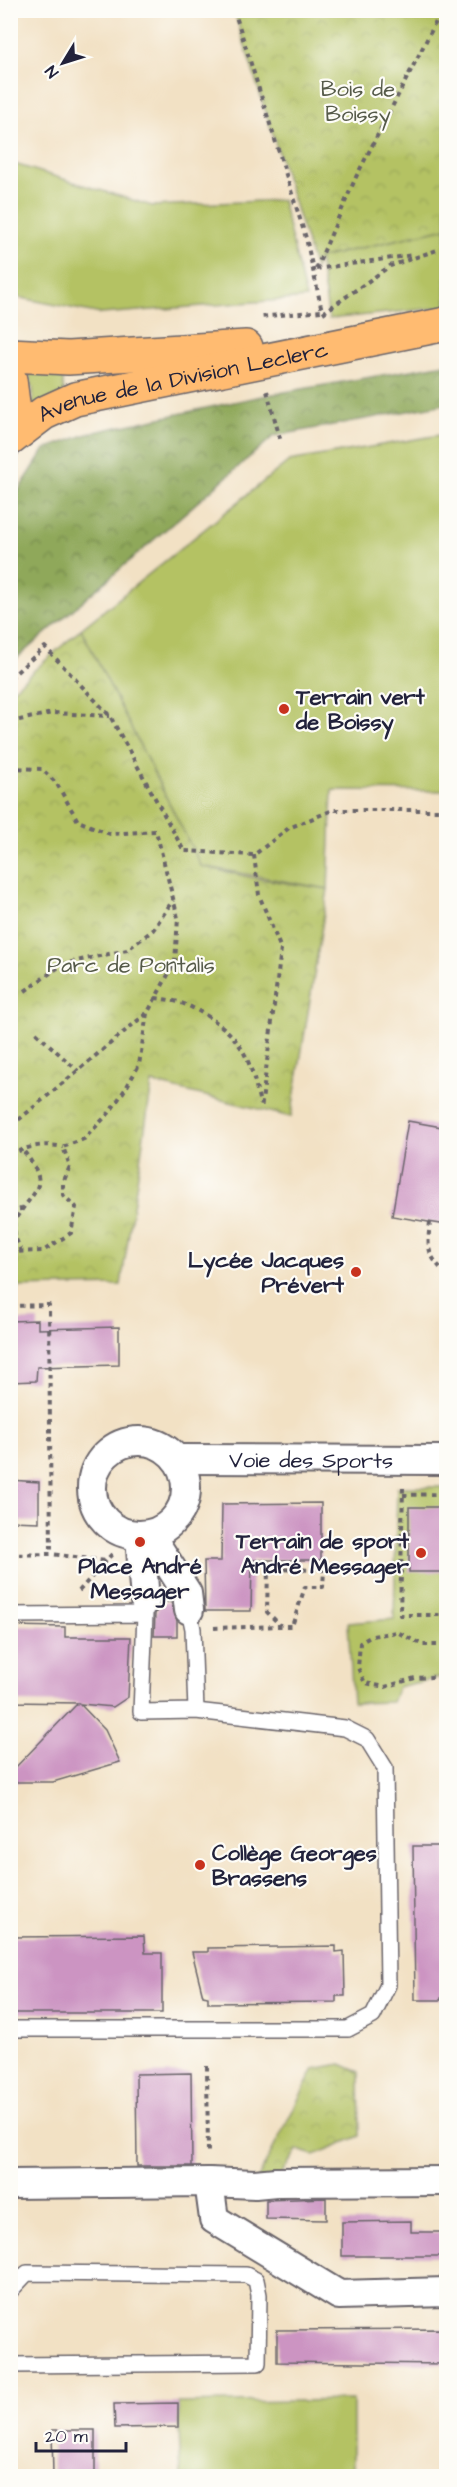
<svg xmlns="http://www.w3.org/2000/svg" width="457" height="2487" viewBox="0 0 457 2487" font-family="'Architects Daughter',sans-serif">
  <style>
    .grass { fill: #b4c264; stroke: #6b7250; stroke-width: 1.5 }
    .forest { fill: url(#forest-crowns); stroke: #58654a; stroke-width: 1.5 }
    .park { fill: url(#park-crowns); stroke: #6b7250; stroke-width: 1.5 }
    .building { fill: #cc94c2 }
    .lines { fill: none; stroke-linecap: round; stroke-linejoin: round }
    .service-casing { stroke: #6b656b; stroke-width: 18 }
    .minor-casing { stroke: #6b656b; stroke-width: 32 }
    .primary-casing { stroke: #6b656b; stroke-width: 36 }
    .path { stroke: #6b656b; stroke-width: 4; stroke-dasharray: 4.5 4.5; stroke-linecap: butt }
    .service { stroke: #fff; stroke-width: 15 }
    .minor { stroke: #fff; stroke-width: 28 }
    .primary { stroke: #ffbb71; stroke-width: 33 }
    .poi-dot { fill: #c8321e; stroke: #fdfcf7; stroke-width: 2 }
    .labels { text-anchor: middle; stroke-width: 4.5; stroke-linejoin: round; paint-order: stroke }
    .park-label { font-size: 22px; fill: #555a49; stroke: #fdfcf7 }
    .street-label { font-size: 22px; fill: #22223b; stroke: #fdfcf7 }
    .poi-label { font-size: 22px; font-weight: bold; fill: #22223b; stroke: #fdfcf7; text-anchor: start }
  </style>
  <defs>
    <pattern id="forest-crowns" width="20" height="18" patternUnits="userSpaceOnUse" patternTransform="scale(1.5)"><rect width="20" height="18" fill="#8fa85a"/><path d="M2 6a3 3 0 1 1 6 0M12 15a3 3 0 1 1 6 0" fill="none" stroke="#74884c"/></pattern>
    <pattern id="park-crowns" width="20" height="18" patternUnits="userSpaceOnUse" patternTransform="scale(1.5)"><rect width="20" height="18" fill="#b4c264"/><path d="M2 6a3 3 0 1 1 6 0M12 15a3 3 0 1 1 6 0" fill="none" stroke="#9aa658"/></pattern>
  </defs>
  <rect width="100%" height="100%" fill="#fdfcf7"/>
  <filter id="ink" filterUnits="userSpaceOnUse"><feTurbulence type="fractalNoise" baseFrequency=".0167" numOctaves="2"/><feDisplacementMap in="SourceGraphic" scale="12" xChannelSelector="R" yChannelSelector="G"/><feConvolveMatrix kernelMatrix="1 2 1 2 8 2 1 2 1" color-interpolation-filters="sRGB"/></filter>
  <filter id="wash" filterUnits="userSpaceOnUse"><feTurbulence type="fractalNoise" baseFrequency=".008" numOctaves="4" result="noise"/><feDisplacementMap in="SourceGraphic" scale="24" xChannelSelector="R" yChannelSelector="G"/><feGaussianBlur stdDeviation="1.35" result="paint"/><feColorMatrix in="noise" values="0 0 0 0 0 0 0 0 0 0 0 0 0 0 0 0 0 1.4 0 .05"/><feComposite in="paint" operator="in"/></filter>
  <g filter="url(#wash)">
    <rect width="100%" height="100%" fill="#f2e1c4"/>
    <path class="grass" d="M11,163L152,206L282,200L306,298L101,314L17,297L11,293Z
      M446,228V307L329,319L319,258Z
      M28,371L62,373L64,393L33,408V389Z
      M446,434V791L332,790L328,889L201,866L81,629L289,461Z
      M397,1487H446V1676L398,1687L392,1702L353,1703L348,1623L394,1619Z
      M353,2400V2476H181L178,2403Z"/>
    <path class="forest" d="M446,364V404L274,436L11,663V498L17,493L45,449L90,433L262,396Z"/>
    <path class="park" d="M234,11H446V228L319,258L315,269Z
      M81,629L201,866L254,878L328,889L291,1117L152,1083L121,1285L11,1287V691Z
      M341,2064L359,2072L360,2136L314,2155L297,2150L276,2182L255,2184L314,2069Z"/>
    <g id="blocks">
      <path class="building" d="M408,1121L447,1128V1225L392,1216Z
        M38,1320V1329L119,1327V1365L37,1367L36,1381L10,1382V1321Z
        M10,1480L39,1482V1522L10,1521Z
        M321,1503V1560H252L251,1611H205L204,1561H221L222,1504Z
        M409,1507H447V1572H409Z
        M161,1602H171L177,1621V1636H154L155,1614Z
        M10,1626L65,1627V1637H131L128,1697L113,1707L80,1704L105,1730L120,1762L53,1782H10V1773L78,1703L10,1702Z
        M413,1846H447V1998H441V2000H415Z
        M144,1936L145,1953H162V2013H10V1937Z
        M336,1946V1952L344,1951L345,1996H336V2002L208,2003V1997L203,1996L192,1952H208V1948Z
        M191,2073L192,2166H137L136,2074Z
        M326,2198V2220L266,2219V2200Z
        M411,2221V2232H447V2256H342V2222Z
        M447,2329V2364L277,2362V2330Z
        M178,2403V2427L115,2428L114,2404Z
        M52,2430H95V2476H53Z"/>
    </g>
  </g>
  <g filter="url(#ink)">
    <use href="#blocks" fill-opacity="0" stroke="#6b656b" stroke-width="1.5"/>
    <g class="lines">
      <defs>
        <path id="service" d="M189,1610L193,1629L196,1711
          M10,1615L145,1614L141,1712L196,1711L345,1728L367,1739L385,1768L388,1985L373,2016L348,2029H10
          M10,2291L27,2273L246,2275L256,2280L259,2295L258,2363L10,2365"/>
        <g id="minor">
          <circle cx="139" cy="1488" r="47"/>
          <path id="s1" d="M176,1459L446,1460"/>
          <path d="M150,1535L187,1593L189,1610"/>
          <path d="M140,1536L145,1601"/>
          <path d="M209,2182L214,2219L339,2295L446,2292"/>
          <path d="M10,2184L209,2182L255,2184L276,2182L446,2181"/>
        </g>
        <g id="primary">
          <path d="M10,355L68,358L246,347"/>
          <path d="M10,380L14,411L10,432"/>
          <path id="s2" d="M10,439L44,413L75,399L446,324"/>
        </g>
      </defs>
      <use href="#service" class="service-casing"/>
      <use href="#minor" class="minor-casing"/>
      <use href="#primary" class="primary-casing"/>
      <path class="path" d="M234,10L306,238L322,311L259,317
        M316,269L356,177L442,10
        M316,269L413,255
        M323,313L390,266L446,247
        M267,391L281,442
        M10,678L45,647L110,716L184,851L254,855L289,828L333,810H446
        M10,722L52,713L110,716
        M10,768L42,769L57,784L78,821L110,834L156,831L178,918L175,962L148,1012L10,1127
        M254,855L259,895L281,949L261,1110
        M25,991L63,964L127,950L153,930L173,900
        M155,998C180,1001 185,1003 207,1016C244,1039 251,1062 260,1104
        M36,1033L78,1071
        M10,1155C28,1146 44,1143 63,1147
        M10,1211L21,1209
        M430,1222C427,1249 427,1254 446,1274
        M10,1252L43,1251L71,1233L76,1207L63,1195V1183L70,1166L63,1147L84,1139L109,1113L126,1088L139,1065L147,1013
        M21,1252L15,1236L14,1221C36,1187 52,1187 22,1149
        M10,1306L49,1305L51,1554
        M403,1488L400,1615H446
        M403,1495L446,1494
        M10,1555L51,1554L106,1561
        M79,1591L112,1554
        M214,1628L281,1626H292L305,1587H323L324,1570L268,1569L267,1612L281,1626
        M446,1645H423L397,1632L372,1636L360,1643L358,1668L365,1683L385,1687L415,1678L446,1676
        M207,2066L208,2154"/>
      <use href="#service" class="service"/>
      <use href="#minor" class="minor"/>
      <use href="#primary" class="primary"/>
    </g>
  </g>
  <g class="poi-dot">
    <circle cx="284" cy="709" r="6"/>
    <circle cx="356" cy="1272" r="6"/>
    <circle cx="140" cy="1542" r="6"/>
    <circle cx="421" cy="1553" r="6"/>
    <circle cx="200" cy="1865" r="6"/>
  </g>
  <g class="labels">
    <g class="park-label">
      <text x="358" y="96">Bois de<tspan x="358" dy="25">Boissy</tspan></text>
      <text x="131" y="972">Parc de Pontalis</text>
    </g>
    <g class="street-label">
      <text dy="8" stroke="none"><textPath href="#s2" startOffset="186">Avenue de la Division Leclerc</textPath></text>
      <text dy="8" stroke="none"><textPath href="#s1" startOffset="135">Voie des Sports</textPath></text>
    </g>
    <g class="poi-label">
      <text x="296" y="704">Terrain vert<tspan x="296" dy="25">de Boissy</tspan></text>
      <text x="344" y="1267" text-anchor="end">Lycée Jacques<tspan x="344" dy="25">Prévert</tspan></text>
      <text x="409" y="1548" text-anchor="end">Terrain de sport<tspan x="409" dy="25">André Messager</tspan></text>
      <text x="140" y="1573" text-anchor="middle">Place André<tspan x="140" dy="25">Messager</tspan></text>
      <text x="212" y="1860">Collège Georges<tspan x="212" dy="25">Brassens</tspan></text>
    </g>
  </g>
  <rect width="457" height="2487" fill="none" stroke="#fdfcf7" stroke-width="36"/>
  <g transform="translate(63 63) rotate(232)" stroke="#fdfcf7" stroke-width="4.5" paint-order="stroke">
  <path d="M0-4.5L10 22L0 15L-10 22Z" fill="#22223b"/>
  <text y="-9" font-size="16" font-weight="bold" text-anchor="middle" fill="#22223b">N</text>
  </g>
  <path d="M36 2442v9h90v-9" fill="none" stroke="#22223b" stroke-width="3"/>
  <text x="45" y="2442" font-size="18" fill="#22223b" stroke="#fdfcf7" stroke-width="4.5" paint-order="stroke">20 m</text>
</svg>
